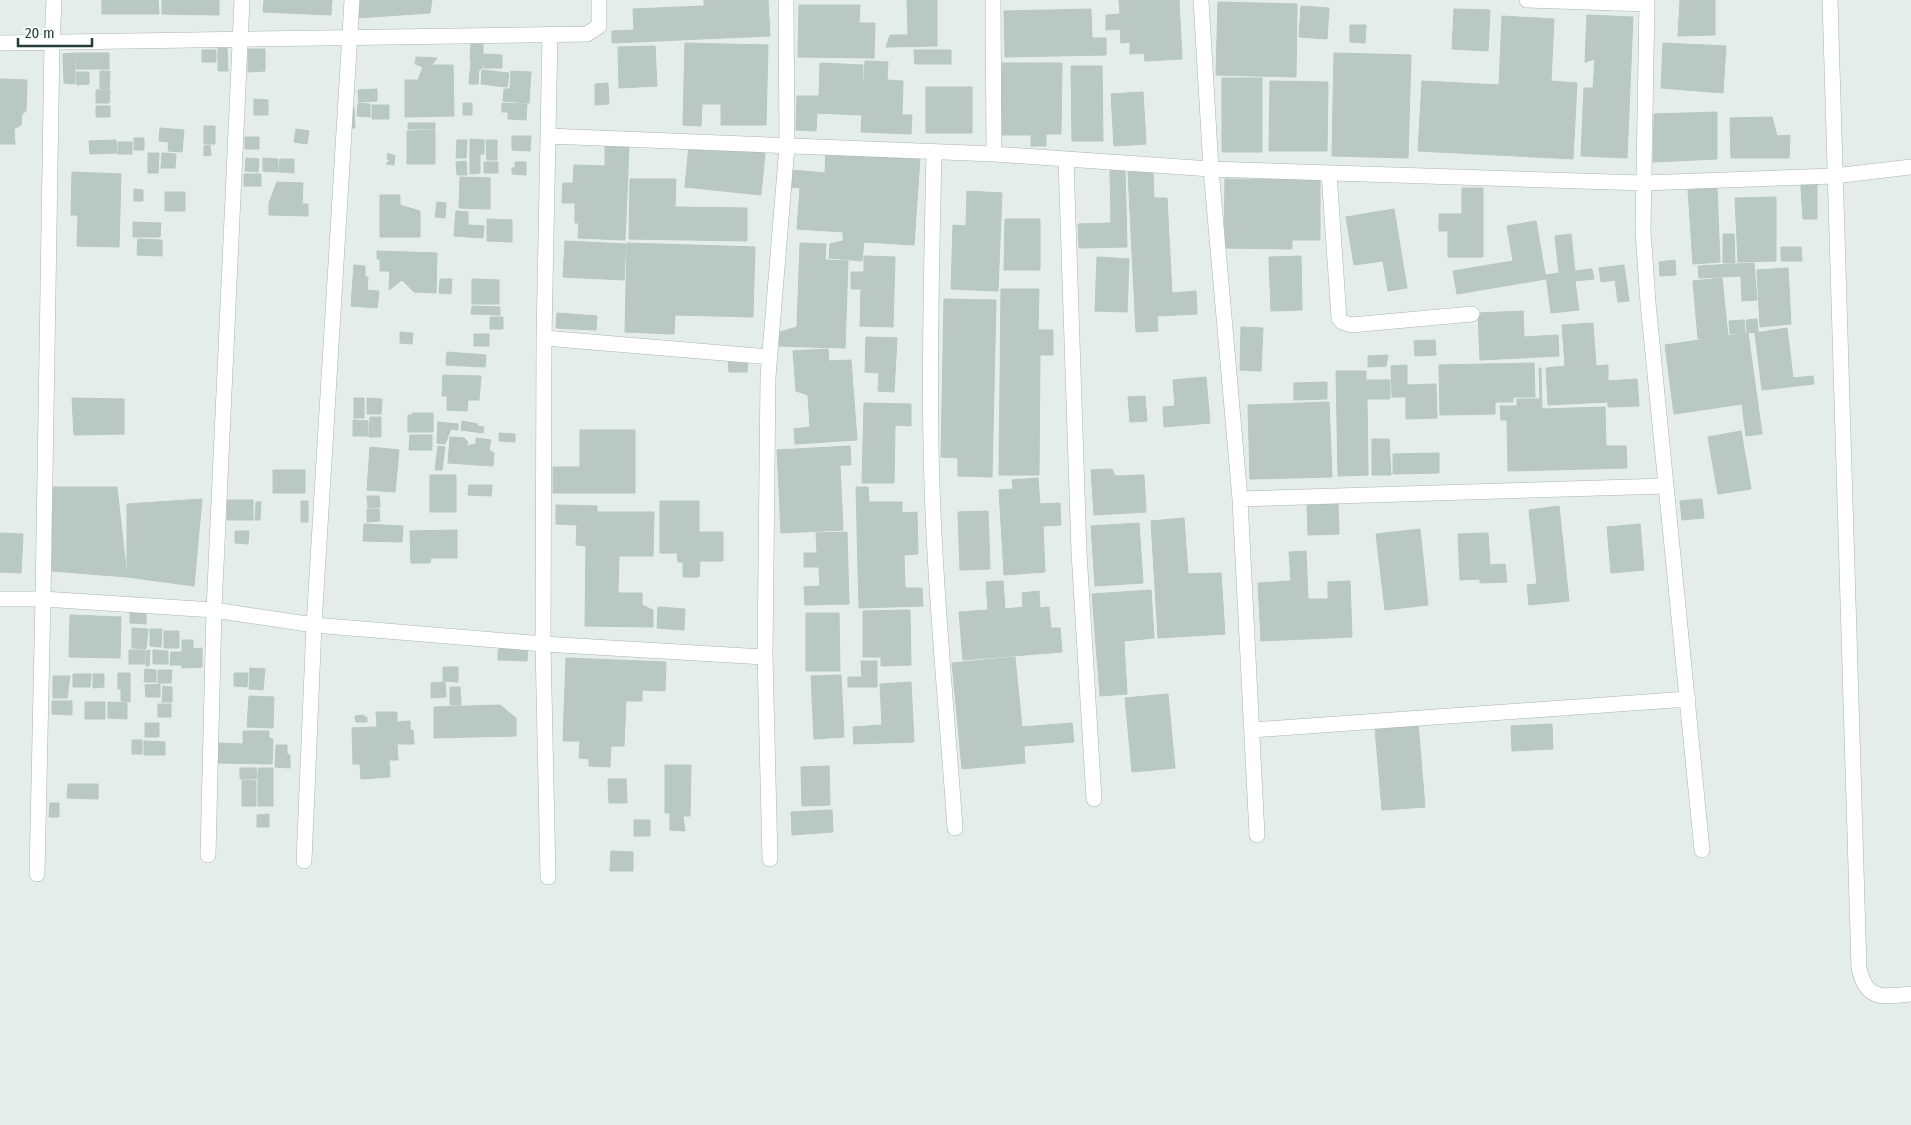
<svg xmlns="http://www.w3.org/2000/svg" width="1911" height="1125" viewBox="0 0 1911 1125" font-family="'Fira Sans Condensed',sans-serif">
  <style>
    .building { fill: #bac8c4; stroke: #b8c7c2 }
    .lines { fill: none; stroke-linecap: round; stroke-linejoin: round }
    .minor-casing { stroke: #a8b5b2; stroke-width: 16 }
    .minor { stroke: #fff; stroke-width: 15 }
  </style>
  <rect width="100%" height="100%" fill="#e5edea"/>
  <path class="building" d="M102,0H158L159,14H102Z
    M162,0H219V15L162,14Z
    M264,0H332L331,15L263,12Z
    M357,0H432L430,13L356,18Z
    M704,0H768L770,36L612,43V31L634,30L633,9L704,6Z
    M907,0H937V46L886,47L890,35H908Z
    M1119,0H1179L1182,59L1145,61L1144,53L1130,54V42L1121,43L1120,29L1106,30V15L1120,14Z
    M1680,0H1715V35L1678,36Z
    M1218,2L1297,4L1296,77L1216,75Z
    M799,5H860L859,23H875L874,58L798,57Z
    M1301,6L1329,8L1327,39L1299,37Z
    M1091,9L1092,38H1106V55L1005,57L1004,11Z
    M1454,9L1490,10L1488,51L1452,49Z
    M1587,15L1633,17L1627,158L1581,156L1584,88H1593L1595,59L1585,62Z
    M1502,16L1554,19L1551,81L1577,83L1573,159L1418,151L1422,81L1499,85Z
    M1350,25H1366L1365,43L1350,42Z
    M471,43L483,44V54L502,55V68H484L483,67V60H470Z
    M685,43L768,45L766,125H721V104H702L701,126L683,125Z
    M1663,43L1726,46L1723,93L1661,88Z
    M655,46L657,86L619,88L618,47Z
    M218,48H227L228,71H218Z
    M248,49H265V71L248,72Z
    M202,50H216V62H202Z
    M914,50H951V64H915Z
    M75,53V84L64,83L63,54Z
    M76,53H109V69H76Z
    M1334,53L1411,55L1408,158L1332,156Z
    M416,57L437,58L432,65H453L454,116L405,117V80H418L423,67L415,64Z
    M471,60L482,61V69H479L478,84H469Z
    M865,61L888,62L887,80L903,81L902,115H912L911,134L861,132Z
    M820,63L863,65L862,115L817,113L816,131L796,130L797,96H819Z
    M1002,63H1062L1061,134H1046V146H1031V135H1001Z
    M1071,66H1102L1103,141H1072Z
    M482,70L509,73L507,87L481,84Z
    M100,71H110L109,89H100Z
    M511,71L531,72L529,103L503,101L504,89H510Z
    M76,72H89V84L77,85Z
    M1222,78H1262V152H1222Z
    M0,79L27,80L26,111L22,114L21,125L14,129L15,144H0Z
    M1270,81L1328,82L1327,151H1269Z
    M608,83L609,104L595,105V84Z
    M926,87H972V133H926Z
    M377,89V101L359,102L358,90Z
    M96,90H110L109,103H96Z
    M1143,92L1146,144L1114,146L1111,94Z
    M254,99L268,100V115H254Z
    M358,103L370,104V117L357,116Z
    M463,103H472V115H463Z
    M502,103L527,104L526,120L508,119V112H502Z
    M372,105H389V119H372Z
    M96,106H110V117H96Z
    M348,108H354L355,128H349Z
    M1717,112V159L1653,162L1654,114Z
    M1772,117L1777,136L1790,135L1789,158H1731L1730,118Z
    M408,123H435V129H408Z
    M204,126H215V144H204Z
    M160,128L184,130L182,152L168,151L169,142L159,141Z
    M296,129L309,131L307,144L294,142Z
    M435,130V164H407V131Z
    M512,136H531L530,151L512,150Z
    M245,137H259V149H245Z
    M134,138H144V150H134Z
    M470,139L484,140V154H480V173L470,174Z
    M116,140L117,153L90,154L89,141Z
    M457,140H467L466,158H456Z
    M486,140H497V160H487Z
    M118,142H132V154H118Z
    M210,145L211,155L204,156V146Z
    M689,145L765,153L761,195L685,187Z
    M605,146L629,147L625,240L578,238L579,223H575V203H562L563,183H573L574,165L605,166Z
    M826,151L920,158L914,245L864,242L862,261L829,258L830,244L843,241V232L797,229L800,188L790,187L791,170L825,173Z
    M148,153H159L158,173H148Z
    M162,153L176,154L175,168H161Z
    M388,153L395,156L394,165L386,164L390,160L387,159Z
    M246,158L259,159L258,172L245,171Z
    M263,158L278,159V172L263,171Z
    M280,159H294V173L279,172Z
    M466,161L467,175H457L456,162Z
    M484,162H498V173H484Z
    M515,162H526V175L512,174V168H515Z
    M1110,170H1125L1127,247L1079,248L1078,224L1111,223Z
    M1817,170V219H1803L1800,172Z
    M1153,171L1154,198H1167L1172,293L1196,291L1197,314L1157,316L1158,331L1136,332L1128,172Z
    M72,172L121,174L119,247L77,246L78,215H71Z
    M244,174H261V186H244Z
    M460,177L490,178V209L459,208Z
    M630,179H676L675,207L747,208V241L629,239Z
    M1225,179L1320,180V240H1292V249L1224,248Z
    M277,182L303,183L302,204H308V216L269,215V203Z
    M1462,188H1483V257H1448V231H1439V214H1462Z
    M1717,188L1720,262L1693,264L1688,190Z
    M134,189L143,190V201H134Z
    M967,191L1002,193L998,291L951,289L953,225L966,226Z
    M165,192H185V211H165Z
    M380,195H400V205L420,211V237H380Z
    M1776,197V261L1738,262L1735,198Z
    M437,202L446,203L445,218L435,217Z
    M1394,209L1407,288L1388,291L1383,261L1354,265L1346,217Z
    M456,211L468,212V225L484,226L483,238L454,236Z
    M487,219L512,220V242L487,241Z
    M1005,219H1040V270H1004Z
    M1536,221L1546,279L1457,294L1453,271L1513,261L1507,226Z
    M133,222L161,223L160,237H133Z
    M1571,234L1575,271L1592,269L1594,279L1575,281L1579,310L1551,313L1546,275L1559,273L1555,236Z
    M1723,234H1734L1735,263H1723Z
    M138,239L162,240V256L137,255Z
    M565,241L626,244L624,280L563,277Z
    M627,243L755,247L753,317L675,315L674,334L625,332Z
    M800,243L826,244L825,260L848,261L845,348L779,346L780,332L797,327Z
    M1781,247H1801L1802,261H1781Z
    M377,251L437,253L436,293L414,292L402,280L389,290L390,271H380V259H377Z
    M864,256L895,257L893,327L860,326L861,289H851V272H864Z
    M1301,256L1302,310L1271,311L1269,257Z
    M1097,257L1129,259L1127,312L1095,311Z
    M1675,260L1676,275L1660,276L1659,262Z
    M1754,263L1757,300L1742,301L1741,276L1699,278L1698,266Z
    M354,265L365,266V277H368L367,290L379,291L377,308L351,306Z
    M1624,265L1629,301L1618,302L1615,280L1601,282L1599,268Z
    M1788,268L1791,324L1760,327L1757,270Z
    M1722,278L1728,336L1698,339L1693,281Z
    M440,279H452L451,294L439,293Z
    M472,279L499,280V304H472Z
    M1001,289H1039L1038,330H1053V355H1040L1039,475H999Z
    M944,299L996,300L992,477L958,476V458L941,457Z
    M472,306L500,307V315L471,314Z
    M1523,311L1524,337L1558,335L1559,356L1480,360L1478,313Z
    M557,313L597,316L596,330L556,328Z
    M490,317H503V329H490Z
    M1757,319L1758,332L1747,333L1746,320Z
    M1744,320L1745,333L1730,334L1729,321Z
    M1593,323L1596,366L1608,365V381L1637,379L1639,406L1608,407V402L1548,405L1546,368L1565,366L1562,325Z
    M1241,327L1263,328L1261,371L1240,370Z
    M1787,328L1793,378L1813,376L1814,384L1762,390L1755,333Z
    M400,332L413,333L412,344L400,343Z
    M1748,333L1762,434L1746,436L1742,404L1674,414L1665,345Z
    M474,334H489V346H474Z
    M866,337L897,338L894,392L878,391L879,373L865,372Z
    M1435,340L1436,355L1415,356L1414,341Z
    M828,349L829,361L851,360L857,440L795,444L794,429L810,427L808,395L796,391L793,351Z
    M447,352L486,355L485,367L446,365Z
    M1388,355L1386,366L1368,367V356Z
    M728,359H748L747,372H729Z
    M1534,363L1535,397H1513V402H1495V414L1440,415L1439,365Z
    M1407,365V385L1436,384L1437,418L1406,419V397H1392L1391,366Z
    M1539,368H1541L1542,409L1605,407L1606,446H1626L1627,468L1508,471L1507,420H1501L1500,406H1517V399H1540Z
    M1336,371H1366V380H1390V399H1367L1368,475L1338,476Z
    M443,375L481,376L479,400H468L467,411L447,410V396H442Z
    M1206,377L1210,423L1164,427L1163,407L1175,406L1173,380Z
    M1327,382V399L1294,400V383Z
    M1145,396L1147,421L1130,422L1128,397Z
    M72,398L124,399V434L74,435Z
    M354,398H364V418H354Z
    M367,398L382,399L381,414H367Z
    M1329,402L1332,477L1250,479L1248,405Z
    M864,403L911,404V426L895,425L894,483H862Z
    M412,413H433V432H408V415H412Z
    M370,417H381V437H369Z
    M353,420L368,421V436H353Z
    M462,421L478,424L477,426L484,427L483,433L461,430Z
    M438,422L458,424V430L451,429L445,444L437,443Z
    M580,430H635V493H553V467H580Z
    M1741,431L1751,489L1718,494L1708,437Z
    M499,433L515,434V442L499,441Z
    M410,435H432V450H409Z
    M450,437L464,438L468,442L466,446L476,444V438L491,440L489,450L494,453L493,466L448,463Z
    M1372,439H1389L1391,475H1372Z
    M438,446L445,447L442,470H435Z
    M850,446L851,465H840L843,530L781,533L777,450Z
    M370,447L399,450L395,492L367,490Z
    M1439,453V473L1393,474V454Z
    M1112,469L1115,476L1144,475L1146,512L1094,515L1091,470Z
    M273,470H305V493H273Z
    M430,475H456V512H430Z
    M1038,478L1040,504L1060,503L1061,525L1043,526L1045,572L1004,575L999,490L1013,489L1012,480Z
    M469,485H492L491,496L468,495Z
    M53,487H117L127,577L52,571Z
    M856,487H868L869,502H902V513L917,512L918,554L904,555L905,588H922L923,606L859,608Z
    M367,496H379L380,507L368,508Z
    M202,499L194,586L127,577V504Z
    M1702,499L1704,518L1682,520L1680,501Z
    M227,500H253V520H227Z
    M301,501H308V522H301Z
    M660,501H699V532H723V561H700L699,577H683V562H678L677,553H660Z
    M256,502H261L260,520H255Z
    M1338,502L1339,534L1308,535L1307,504Z
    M556,505L597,506V512H654L653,556H619L618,593H642V605L653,610V627L585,626L586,546L576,545L577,525L556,524Z
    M1559,506L1569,601L1529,605L1527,585L1537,584L1529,510Z
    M367,509H379L380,521L367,522Z
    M988,511L990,569L960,570L958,512Z
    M1184,518L1188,574L1221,573L1225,634L1158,638L1151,521Z
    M1139,523L1143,583L1095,586L1091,526Z
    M364,524L403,526L402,542L363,541Z
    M1640,524L1644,570L1611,573L1607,527Z
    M1420,529L1428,605L1385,610L1376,534Z
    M457,530V558H431L430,563H411L410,531Z
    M235,531H249L248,544L235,543Z
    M847,532L849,604L805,605L804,587L820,586L819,567H804V553H817L816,533Z
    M0,533L23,534L21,573L0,572Z
    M1488,533L1490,565L1505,564L1507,582L1480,583V579L1460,580L1458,534Z
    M1306,551L1308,599H1328V582L1350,581L1352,637L1261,641L1258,583L1291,581L1289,552Z
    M1003,581L1005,609L1023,607L1022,593L1039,591L1040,608L1049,607L1051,628H1060L1062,652L963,660L959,612L988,610L986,582Z
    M1151,590L1154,638L1124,641L1127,694L1100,696L1092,594Z
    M658,607L685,609L684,630L657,628Z
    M910,610L911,665L881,666V657H863V611Z
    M130,611H146V624L130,623Z
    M806,613H839L840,671H806Z
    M70,615L121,617L120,658L69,657Z
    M132,628L148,629L146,649L132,648Z
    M150,629H162L161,647L150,646Z
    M164,631H179V648H164Z
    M182,640H193V649L202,648V667L182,668Z
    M502,647L528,648L527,661L498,660V650Z
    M129,650H145V664H129Z
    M150,650L149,666H146V651Z
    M153,650L168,651V664H153Z
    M171,652H182L181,665H170Z
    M1015,657L1022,727L1072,723L1074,742L1024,746L1025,763L962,769L952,663Z
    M566,658L666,662L665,691L642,690V701H626L624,746H611L610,767L589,766V759L579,758L580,741H563Z
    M861,661H877V687H848V677H862Z
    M443,667H458V682L443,681Z
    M250,668L265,669L263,690L249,689Z
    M145,669L156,670V682H144Z
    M158,670H172L171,683H158Z
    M118,673H130V702L121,701V689H118Z
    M234,673H248L247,687L234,686Z
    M73,674H91L90,687H73Z
    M93,674H104V687L93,688Z
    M841,675L844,737L814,739L811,676Z
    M53,676H70L67,698H53Z
    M445,682L446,697L431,698V683Z
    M911,682L914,742L854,744L853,727L882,725L880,684Z
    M160,684V697H146L145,685Z
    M163,686L172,687V702H162Z
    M450,687H460L461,705H450Z
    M1168,694L1175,768L1132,772L1125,698Z
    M249,696L274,697L273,728L247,727Z
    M52,701H72V715L52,714Z
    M85,702H105V719H85Z
    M108,702L127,703V719L108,718Z
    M158,704H171V717H158Z
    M500,705L516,718V736L434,738V707Z
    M376,712H397V722L410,721V730H413L414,744H397L398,760H389L390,777L361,779L360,764H353L352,728L377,727Z
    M364,715V717H367V722H356L355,716Z
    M145,723H159V737H145Z
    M1418,724L1425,807L1382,810L1375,728Z
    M1552,724L1553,749L1512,751L1511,726Z
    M243,731H269V738L273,739L272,764L218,763L219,743L243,744Z
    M132,740H142V754H132Z
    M144,741L165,742V755H144Z
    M276,745H287V754L290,755V768L275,767Z
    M665,765H691L690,816H683L685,831L670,830V813H665Z
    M829,766L830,805L802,806L801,767Z
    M240,768H256L257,779H240Z
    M258,768H273V806H258Z
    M608,779H626L627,803H609Z
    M242,780L256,781V806H242Z
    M68,784H98V799L67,798Z
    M50,803H59V817H49Z
    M832,810L833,832L792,835L791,812Z
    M269,814V827H257V815Z
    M634,820H650V836H634Z
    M611,851L633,852V871H610Z"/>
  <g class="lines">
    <defs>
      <path id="minor" d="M993,0L994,154
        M1201,0L1211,169L1240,499L1257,835
        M1527,0L1646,4
        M1647,0L1643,231L1648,303L1702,850
        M1830,0L1859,968C1866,1001 1883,997 1911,994
        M0,43L587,34L599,26V0
        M548,136L994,154L1211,169L1643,183L1834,176L1911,167
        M934,153C932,250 929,347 931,444C933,572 946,700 955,828
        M1066,160L1079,552L1094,799
        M1329,173L1339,318L1342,322L1351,325L1472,314
        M544,338L769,357
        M1240,499L1666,486
        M0,599H43L214,610L314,625L543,644L765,657
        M1252,730L1688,699
        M208,855L214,610L242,0
        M770,859L765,657L768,377L787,146L786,0
        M304,861L314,625L352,0
        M37,874L43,599L52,42L54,0
        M548,877L543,644L544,338L550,34"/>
    </defs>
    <use href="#minor" class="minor-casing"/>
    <use href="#minor" class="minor"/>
  </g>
  <path d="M18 38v8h74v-8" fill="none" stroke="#253e3a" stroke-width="2.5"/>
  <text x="25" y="38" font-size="15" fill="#253e3a" stroke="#f6faf8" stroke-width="4" paint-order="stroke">20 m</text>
</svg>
